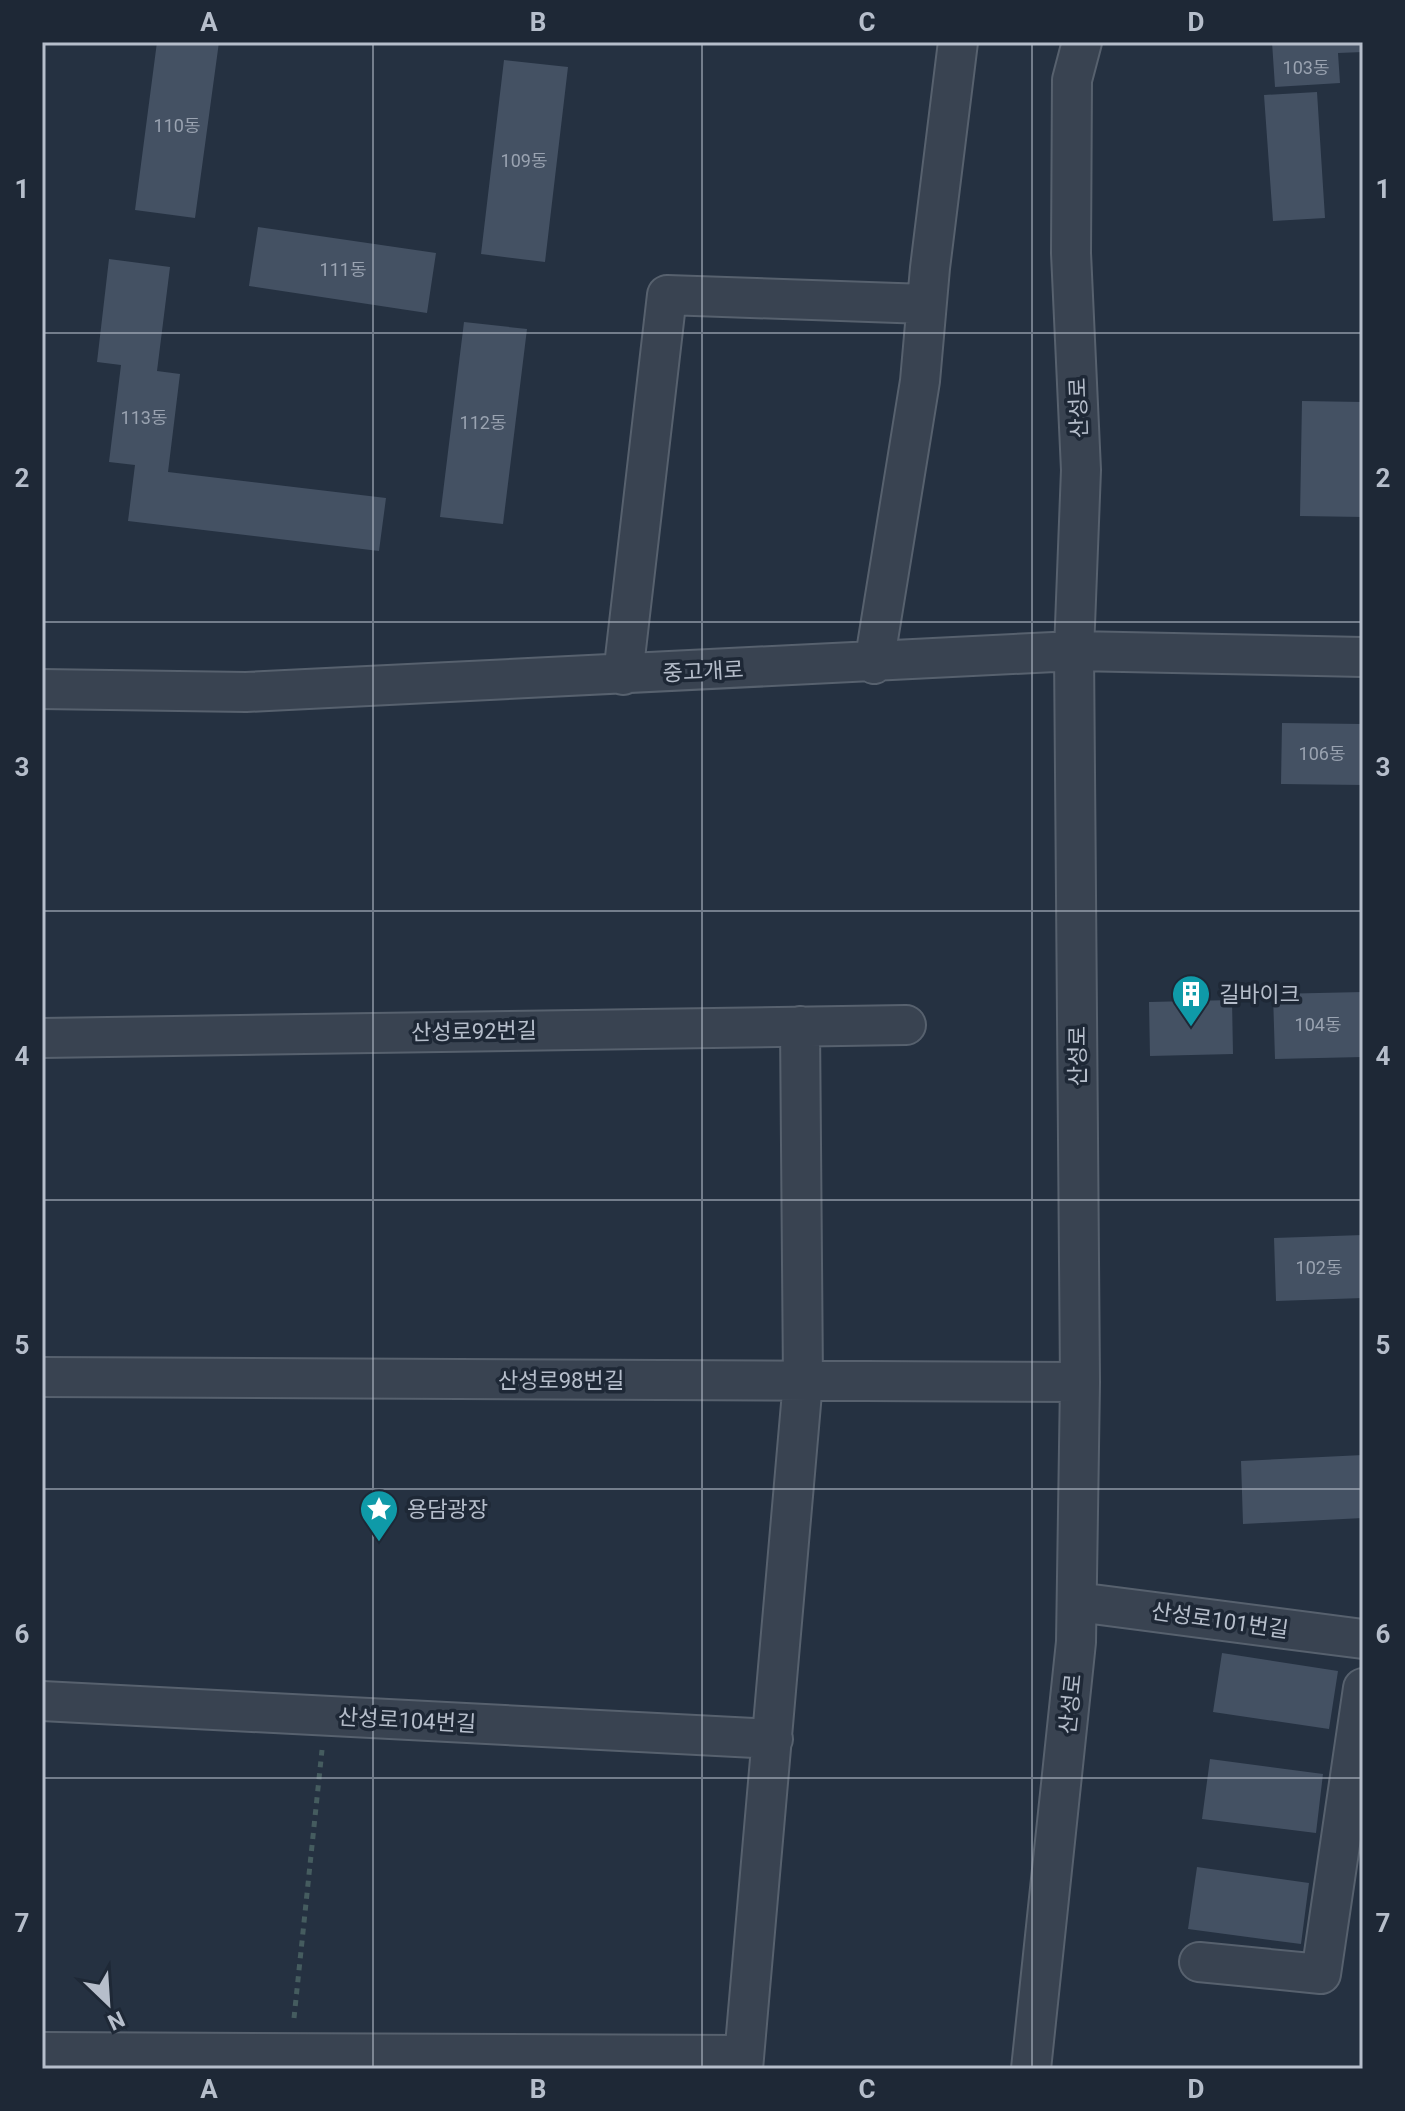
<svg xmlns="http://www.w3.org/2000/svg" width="1405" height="2111" viewBox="0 0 1405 2111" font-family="Roboto,'Noto Sans KR',sans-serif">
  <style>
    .building { fill: #445163 }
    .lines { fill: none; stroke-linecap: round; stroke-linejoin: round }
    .minor-casing { stroke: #57616e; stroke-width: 42 }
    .path { stroke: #455c5f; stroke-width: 5; stroke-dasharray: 6 6; stroke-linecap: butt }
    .minor { stroke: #394351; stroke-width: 38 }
    .grid { fill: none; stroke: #b6becb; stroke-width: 2; stroke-opacity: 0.55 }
    .labels { text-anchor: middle; stroke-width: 7; stroke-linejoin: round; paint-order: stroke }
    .number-label { font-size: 18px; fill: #9aa3b1 }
    .street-label { font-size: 22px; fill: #b6becb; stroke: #1e2836 }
    .poi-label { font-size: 22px; fill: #b6becb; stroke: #1e2836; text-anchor: start }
    .neatline { fill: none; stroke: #b6becb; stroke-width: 3 }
    .grid-label { font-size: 26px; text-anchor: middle; font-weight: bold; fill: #b6becb }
  </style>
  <rect width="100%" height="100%" fill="#253141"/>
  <path class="building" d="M157,42H219L195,218L135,210Z
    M1272,42H1363V52L1338,53L1340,83L1275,87Z
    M504,60L568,67L545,262L481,254Z
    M1317,92L1325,218L1273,221L1264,95Z
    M258,227L436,253L427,313L249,286Z
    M109,259L170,267L157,371L180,374L168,472L386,498L379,551L128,521L135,465L109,462L121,365L97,362Z
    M464,322L527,329L503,524L440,517Z
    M1302,401L1363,402V517L1300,516Z
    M1282,723L1363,724V785L1281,784Z
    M1363,992V1057L1275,1059L1273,994Z
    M1232,1000L1233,1054L1150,1056L1149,1002Z
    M1363,1235V1298L1276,1301L1274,1238Z
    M1363,1455V1518L1243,1524L1241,1461Z
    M1222,1653L1338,1671L1329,1729L1213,1712Z
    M1210,1759L1323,1774L1316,1833L1202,1819Z
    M1197,1867L1309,1883L1301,1944L1188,1929Z"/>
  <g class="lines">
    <defs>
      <path id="minor" d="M874,664L920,381L930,268L958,42
        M623,675L667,295L926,304
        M42,689L246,692L1074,651L1363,657
        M42,1038L906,1025
        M42,1377L1080,1382
        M1077,1602L1363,1639
        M42,1701L773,1739
        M1199,1962L1321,1974L1363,1688
        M42,2052L743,2055
        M743,2069L803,1381L800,1026
        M1031,2069L1076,1642L1080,1382L1074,651L1081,470L1071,253L1072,80L1082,42"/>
    </defs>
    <use href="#minor" class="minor-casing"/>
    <path class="path" d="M294,2018L322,1750"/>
    <use href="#minor" class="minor"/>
  </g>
  <path class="grid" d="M373,42V2069M702,42V2069M1032,42V2069M42,333H1363M42,622H1363M42,911H1363M42,1200H1363M42,1489H1363M42,1778H1363"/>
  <defs>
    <symbol id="building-pin" viewBox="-11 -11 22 30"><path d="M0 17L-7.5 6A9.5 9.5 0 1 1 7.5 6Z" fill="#0f9aa8" stroke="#1e2836"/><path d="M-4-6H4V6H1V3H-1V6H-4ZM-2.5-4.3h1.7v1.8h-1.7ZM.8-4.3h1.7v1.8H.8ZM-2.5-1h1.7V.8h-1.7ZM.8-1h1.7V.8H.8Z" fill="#fff"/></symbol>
    <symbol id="sight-pin" viewBox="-11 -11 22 30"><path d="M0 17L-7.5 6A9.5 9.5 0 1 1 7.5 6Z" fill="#0f9aa8" stroke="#1e2836"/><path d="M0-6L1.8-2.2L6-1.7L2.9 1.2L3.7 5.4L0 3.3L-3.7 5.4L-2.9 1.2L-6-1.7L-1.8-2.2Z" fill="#fff"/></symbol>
  </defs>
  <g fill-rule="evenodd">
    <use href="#building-pin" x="1169" y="972" width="44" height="60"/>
    <use href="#sight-pin" x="357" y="1487" width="44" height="60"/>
  </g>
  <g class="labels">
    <g class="number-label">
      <text x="1306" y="74">103동</text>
      <text x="177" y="132">110동</text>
      <text x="524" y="167">109동</text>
      <text x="343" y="276">111동</text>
      <text x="144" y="424">113동</text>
      <text x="483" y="429">112동</text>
      <text x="1322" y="760">106동</text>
      <text x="1318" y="1031">104동</text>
      <text x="1319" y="1274">102동</text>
    </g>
    <g class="street-label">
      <text transform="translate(1078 408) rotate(-92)" y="8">산성로</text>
      <text transform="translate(703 671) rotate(-3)" y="8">중고개로</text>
      <text transform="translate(474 1031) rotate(-1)" y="8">산성로92번길</text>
      <text transform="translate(1077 1056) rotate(-90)" y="8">산성로</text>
      <text x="561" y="1388">산성로98번길</text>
      <text transform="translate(1220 1620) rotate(8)" y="8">산성로101번길</text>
      <text transform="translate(1070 1704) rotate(-84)" y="8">산성로</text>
      <text transform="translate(407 1720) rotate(3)" y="8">산성로104번길</text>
    </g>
    <g class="poi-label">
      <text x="1219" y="1002">길바이크</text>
      <text x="407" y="1517">용담광장</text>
    </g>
  </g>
  <rect width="1405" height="2111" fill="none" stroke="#1e2836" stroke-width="88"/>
  <g transform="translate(108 2003) rotate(155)" stroke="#1e2836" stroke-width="6" paint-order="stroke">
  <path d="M0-6L14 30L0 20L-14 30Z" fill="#b6becb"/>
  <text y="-12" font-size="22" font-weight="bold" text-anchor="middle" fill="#b6becb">N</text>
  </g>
  <rect x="44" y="44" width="1317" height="2023" class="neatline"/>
  <g class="grid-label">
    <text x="209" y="31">A</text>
    <text x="538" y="31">B</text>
    <text x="867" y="31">C</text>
    <text x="1196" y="31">D</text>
    <text x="22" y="198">1</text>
    <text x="1383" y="198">1</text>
    <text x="22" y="487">2</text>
    <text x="1383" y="487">2</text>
    <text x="22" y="776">3</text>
    <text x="1383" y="776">3</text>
    <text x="22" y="1065">4</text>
    <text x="1383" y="1065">4</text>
    <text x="22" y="1354">5</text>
    <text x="1383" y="1354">5</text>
    <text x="22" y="1643">6</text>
    <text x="1383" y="1643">6</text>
    <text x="22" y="1932">7</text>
    <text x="1383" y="1932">7</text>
    <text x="209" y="2098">A</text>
    <text x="538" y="2098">B</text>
    <text x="867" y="2098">C</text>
    <text x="1196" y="2098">D</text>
  </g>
</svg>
